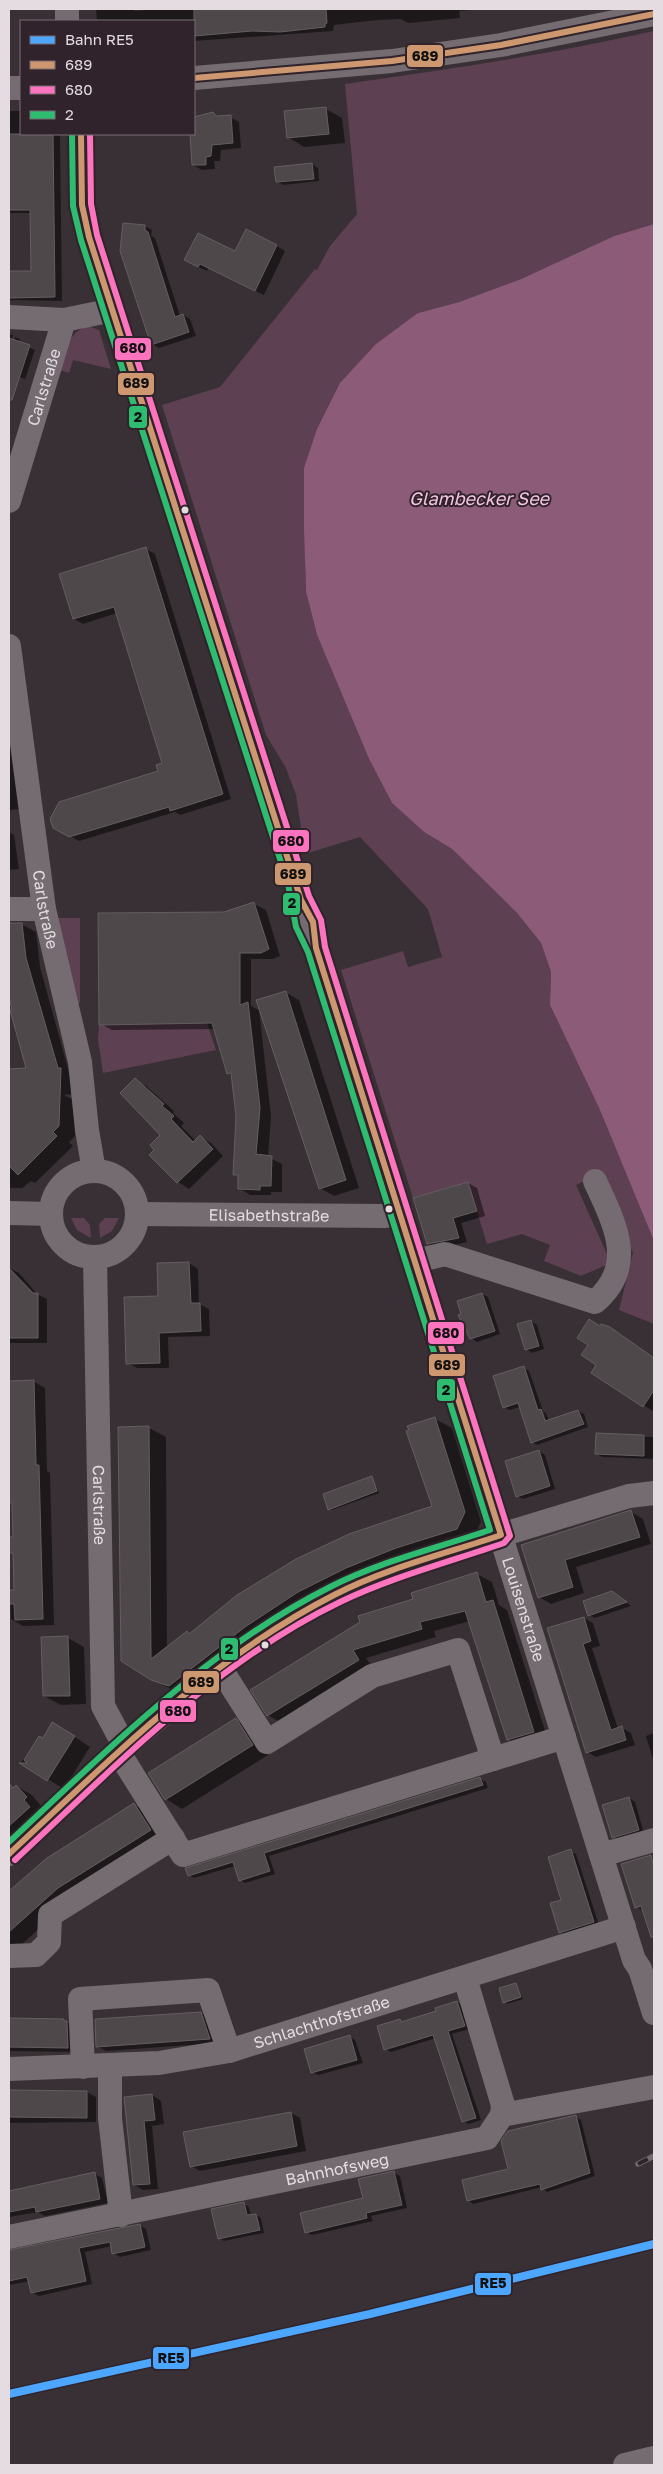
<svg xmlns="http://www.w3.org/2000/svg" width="663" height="2474" viewBox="0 0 663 2474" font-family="'Golos Text',sans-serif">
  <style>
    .green { fill: #5d4051 }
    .water { fill: #8c5b78 }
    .shadow { fill: #0007 }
    .building { fill: #4e484b; stroke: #655e61 }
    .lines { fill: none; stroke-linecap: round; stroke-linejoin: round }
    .minor { stroke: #746c70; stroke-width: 24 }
    .rail-casing { stroke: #716b6f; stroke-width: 5.5 }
    .rail { stroke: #30232b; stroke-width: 4; stroke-dasharray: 11; stroke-linecap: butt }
    .bus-1-casing { stroke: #30232b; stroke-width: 10 }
    .bus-2-casing { stroke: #30232b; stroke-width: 10 }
    .bus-3-casing { stroke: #30232b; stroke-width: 10 }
    .bus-1 { stroke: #cd976f; stroke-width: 6 }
    .bus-2 { stroke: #fc73be; stroke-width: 6 }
    .bus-3 { stroke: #2dbc70; stroke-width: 6 }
    .rail-1-casing { stroke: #30232b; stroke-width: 11 }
    .rail-1 { stroke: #4da6ff; stroke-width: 8 }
    .bus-dot { fill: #e5dce1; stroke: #30232b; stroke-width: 2 }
    .labels { text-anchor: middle; stroke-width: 4; stroke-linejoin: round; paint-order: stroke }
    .street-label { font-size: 16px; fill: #e5dce1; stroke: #30232b }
    .water-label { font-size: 18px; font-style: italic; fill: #f6c4e1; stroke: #30232b }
    .line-badge { stroke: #30232b; stroke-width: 2 }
    .pale-badge-label { font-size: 14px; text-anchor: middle; font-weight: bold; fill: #111 }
  </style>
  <rect width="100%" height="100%" fill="#383034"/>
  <path class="green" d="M654,31V224L614,236L521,279L459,302L418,313L305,562L306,592L317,635L369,759L392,803L424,832L452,849L517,913L541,943L551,972L550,1005L599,1108L654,1241V1324L619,1310L633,1253L599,1175L576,1185L611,1263L581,1276L544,1261L550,1245L522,1234L487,1244L468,1182L413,1198L341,970L403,951L408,967L442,957L428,909L360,837L305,854L296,795L286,768L266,735L162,405L220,387L315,269L317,270L330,246L357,214L345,84C449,69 552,54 654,31Z
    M88,326L99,330L111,369L73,360L69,373L59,370C65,352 68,332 88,326Z
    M56,918H80V1002L77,1007Z
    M207,1023L216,1050L103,1073L98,1039L99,1025Z
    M71,1218H84L90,1225L91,1238L77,1230Z
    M105,1218H119L112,1231L100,1238L99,1224Z"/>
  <path class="water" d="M654,224V1241L599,1108L550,1005L551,972L541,943L517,913L452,849L424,832L392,803L369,759L317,635L306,592L304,528V468L317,429L340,383L376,344L418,313L459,302L521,279L614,236Z"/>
  <path class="shadow" d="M96,9H134V11L161,9H481L459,11L460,18L408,23L401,19L377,20L334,25L333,31L194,41V21H97Z
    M326,109L342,118L345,143L304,147L288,137Z
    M9,111H21V134H60L62,301L9,300V272H32V213H9Z
    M213,114L219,117H230L239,122L241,148L221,150L220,161H214L215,169L202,170L193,165L192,134H194V118H203Z
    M312,164L318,168L319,181L283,185L277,181Z
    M145,226L152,230L151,236L155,238L180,316L183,315L190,319L196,336L159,348L152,344Z
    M277,246L285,251L264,295L208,268L207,271L194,265Z
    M9,334L13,335L10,345L12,346L15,337L20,339L19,343L35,350L25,379L9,373Z
    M146,549L155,554L231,799L180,815L175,812L79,841L54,827L159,772L164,764L117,613L83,624L74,619L61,575Z
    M9,734L20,809L9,810Z
    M9,832L14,835L19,869L9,870Z
    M254,904L266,910L280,956L273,959H251V1006L259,1010L271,1116L268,1157L282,1164V1192H271V1195H250L239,1188V1177L234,1174L237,1116L233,1076L228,1073L215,1029L112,1030L101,1024L224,913Z
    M9,924H21L36,932L40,967L75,1094L64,1095L74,1100L75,1136L69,1142L73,1146L35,1183L31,1181L22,1188H9V1111L47,1095H16L9,1091V1070H28L9,997Z
    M285,992L299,1000L359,1188L334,1196L320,1188Z
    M135,1080L146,1086L174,1111L173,1113L184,1123L181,1126L196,1141L200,1137L211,1143L223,1156L189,1189L178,1182L151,1155L156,1150L162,1135Z
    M468,1183L477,1188L485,1216L461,1223L467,1242L437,1249L428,1243Z
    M189,1263L198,1269L199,1304L209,1309L210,1336L168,1337L169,1368H137L128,1363L159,1297L158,1265Z
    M9,1268L19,1273L37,1294L47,1299V1343H9Z
    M482,1294L488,1297L500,1334L477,1342L471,1338Z
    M531,1321L537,1325L544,1349L532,1353L526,1349Z
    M601,1327L610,1328L620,1334L654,1358L653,1411L592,1373L598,1365Z
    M524,1368L529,1371L543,1411H541L546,1428L548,1427L543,1411L546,1413L549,1421L578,1411L584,1414L588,1427L537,1445L532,1442L520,1407L509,1410L504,1407Z
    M33,1381L45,1388L47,1471L50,1473L54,1625L23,1626L11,1619L10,1591H16L15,1556L9,1552V1539L14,1538L12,1505L9,1503V1382Z
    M435,1419L452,1428L481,1522L473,1538L413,1557L176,1692L122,1661L119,1428H149L166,1437L167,1648L187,1633L190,1634L434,1506Z
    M597,1435L654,1437V1459L602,1457L597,1454Z
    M539,1451L545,1455L555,1489L523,1499L517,1496Z
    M371,1477L379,1493L332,1510L329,1509Z
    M631,1512L643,1519L651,1544L576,1567L584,1593L551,1604L539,1597L523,1546Z
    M477,1574L492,1582L499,1605L507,1610L548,1740L523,1748L508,1739L470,1621L434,1631L436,1637L366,1658L373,1668L283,1724L268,1715L362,1623Z
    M618,1596L631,1606L595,1618L589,1615Z
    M584,1618L593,1623L600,1646L592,1648L618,1729L622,1728L631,1733L635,1745L596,1757L587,1752L549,1629Z
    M68,1638L84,1647L86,1704L61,1705L44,1696Z
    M236,1720L252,1729L268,1755L182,1809L166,1799Z
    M69,1733L90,1747L64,1789L21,1763L40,1737L43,1739Z
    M654,1733V1763L646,1736Z
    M480,1779L486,1782L488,1788L269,1856L275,1874L245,1883L240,1880L235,1866L194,1878L189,1875Z
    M16,1786L32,1795L42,1807L39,1809L45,1816L9,1849V1793Z
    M629,1798L635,1802L644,1833L619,1840L613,1837Z
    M134,1805L151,1814L167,1840L74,1897L9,1956V1893L47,1859Z
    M570,1851L576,1854L599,1925L566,1935L560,1932Z
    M650,1857L654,1859V1942L644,1911L636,1907Z
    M516,1984L523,1999L507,2004L505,2002Z
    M457,2002L463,2005L470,2029L452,2034L481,2120L469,2124L463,2121L436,2038L391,2052L385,2049L400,2020L404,2023L437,2012Z
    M201,2013L210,2018L218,2043L106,2051L97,2046Z
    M9,2020H63L76,2028L77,2052L9,2051Z
    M349,2036L355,2040L363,2063L318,2075L312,2072Z
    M9,2092H87L96,2097V2122L9,2123Z
    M152,2095L161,2101L164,2124L152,2126L158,2189L143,2190L134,2185L126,2098Z
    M291,2113L300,2118L306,2151L200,2171L191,2166Z
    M576,2117L581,2120L595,2176L547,2192L542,2187L473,2204L468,2200Z
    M394,2173L400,2176L407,2208L371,2216L373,2221L312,2235L306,2232L364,2199Z
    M95,2174L102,2178L108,2203L45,2216L38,2212L9,2217V2192Z
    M244,2204L249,2207L251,2216L256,2215L261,2218L264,2233L224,2241L219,2238Z
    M139,2225L146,2229L151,2250L120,2257L113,2253L112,2246L85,2252L92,2284L39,2296L32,2292L30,2281L9,2285V2251Z"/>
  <path class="building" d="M194,9H326L327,23L325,24V27L280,32L252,31L194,36Z
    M326,107L329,134L287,138L284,111Z
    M213,112L216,116L231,115L233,143L212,145L211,156L206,157V165H192L190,134H194V117Z
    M9,134H53L55,297L9,298V271H31L30,210H9Z
    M312,163L314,179L276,182L274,167Z
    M123,223L145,225V230L148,232L175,317L183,314L189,332L151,345L120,251Z
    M246,229L277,245L255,291L200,264L198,267L184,260L198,233L235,251Z
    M9,338L30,345L12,400H9Z
    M146,547L223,794L170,811L169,807L69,837L53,828L50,819L59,802L158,771L156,765L162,763L114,607L73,619L59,574Z
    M254,902L269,949L261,953H240V1005L248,1002L260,1108L256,1154L272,1156L271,1186H260V1190L238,1189V1175H233L236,1116L231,1073L227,1074L212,1023L99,1025L98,913L224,912Z
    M9,923H22L26,958L58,1068H61L59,1126L53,1132L57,1136L18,1175L9,1166V1069L26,1068L10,1010L12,1009L9,998Z
    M286,991L346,1180L319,1189L256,1000Z
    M135,1078L164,1104L162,1106L174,1116L171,1119L193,1142L200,1135L213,1149L177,1183L149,1155L154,1150L150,1145L160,1135L120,1093Z
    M468,1182L477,1211L453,1218L459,1238L427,1244L413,1198Z
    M189,1262L191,1303H200L201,1331L159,1333L160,1363L126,1364L124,1297L158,1296L157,1263Z
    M9,1268L33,1293H38V1338H9Z
    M482,1293L495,1331L470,1339L458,1315L461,1314L457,1301Z
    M589,1319L600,1326L601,1324L610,1327L654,1358V1390L643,1407L591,1373L596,1365L581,1355L588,1345L577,1338Z
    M531,1320L539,1346L525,1350L517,1324Z
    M524,1366L538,1410L541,1409L545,1421L578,1410L584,1424L531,1443L518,1403L503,1408L493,1376Z
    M34,1380L36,1465H39L43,1619L15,1620L14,1604H9V1590H14L13,1553H9V1537H13L12,1503H9V1381Z
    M435,1417L465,1512L457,1529L396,1548L346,1568L298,1592L245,1627L169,1686L151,1680L121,1661L118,1427L149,1426L151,1659L187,1631L189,1634L237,1595L296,1559L349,1534L432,1506L406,1431L409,1430L407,1426Z
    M596,1433L644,1435V1456L595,1454Z
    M539,1450L550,1486L516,1497L505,1461Z
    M372,1476L377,1491L328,1510L323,1494Z
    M631,1510L640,1537L565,1560L573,1587L538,1598L521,1545Z
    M477,1572L486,1602L493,1600L534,1732L507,1740L465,1611L420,1622L422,1629L353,1650L359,1660L267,1716L250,1690L360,1622L358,1616L413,1599L411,1593Z
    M612,1591L627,1602L588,1616L583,1601Z
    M584,1617L591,1641L583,1644L611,1730L622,1726L626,1740L586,1753L547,1628Z
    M68,1636L70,1696H43L41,1637Z
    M236,1718L253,1745L165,1800L148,1773Z
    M52,1722L75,1736L47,1781L19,1763H27L24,1760L39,1736L43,1738Z
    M480,1777L483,1785L264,1853L270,1871L239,1881L233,1862L188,1876L185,1868Z
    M9,1783L13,1788L16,1785L27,1797L24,1800L30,1807L9,1826Z
    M629,1797L639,1830L612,1838L602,1805Z
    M134,1803L151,1830L58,1888L9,1932V1891L47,1858Z
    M571,1849L594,1922L559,1933L550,1903L561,1900L548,1857Z
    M651,1855L654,1867V1937H651L641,1906L635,1908L621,1864Z
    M516,1983L521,1997L503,2003L499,1988Z
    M457,2001L465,2026L448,2031L476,2118L462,2122L433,2035L384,2050L377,2026L400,2019L401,2022L436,2011L435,2008Z
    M201,2012L210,2039L96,2047L95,2019Z
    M9,2018L64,2019V2021H67L68,2048L9,2047Z
    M350,2035L357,2060L311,2073L304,2049Z
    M9,2090L87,2091V2118L9,2117Z
    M152,2094L155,2120L144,2121L150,2184L133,2185L124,2097Z
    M291,2112L297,2146L190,2167L183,2132Z
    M576,2115L590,2173L541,2190L540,2184L467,2201L462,2180L508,2169L501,2141L508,2131Z
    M394,2171L402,2205L366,2213L367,2218L305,2233L300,2213L363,2198L358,2179Z
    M95,2172L100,2199L36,2212L35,2207L9,2212V2191Z
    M244,2202L247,2215L256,2214L260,2230L218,2239L211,2209Z
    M140,2224L145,2247L112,2254L110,2242L79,2248L86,2281L31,2293L27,2277L9,2281V2250Z"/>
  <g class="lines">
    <g class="minor">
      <path d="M67,9V21"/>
      <path d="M194,78L392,61L501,45L654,14"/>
      <path d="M9,88H21"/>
      <path id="s1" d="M81,134L82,205L89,237L286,851C291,867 298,884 301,900C304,921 303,929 316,948L634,1960L640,1969L654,2013"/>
      <path d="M9,317L64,320"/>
      <path id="s2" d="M9,501L64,320L113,310"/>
      <path id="s3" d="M9,646L44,909L80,1062L87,1130L94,1171"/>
      <path d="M9,909H44"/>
      <circle cx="94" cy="1214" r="43"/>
      <path d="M9,1213L51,1214"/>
      <path id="s4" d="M137,1214L386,1216L401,1212"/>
      <path id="s5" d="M95,1257L103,1706L125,1747"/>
      <path d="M416,1261L445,1254L595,1302C638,1265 614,1223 595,1181"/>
      <path d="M219,1666L267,1742L372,1676L458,1650L493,1759"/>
      <path d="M119,1753L183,1855L564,1737"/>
      <path d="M9,1854L125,1747L219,1666L302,1612L335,1594L373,1579L501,1535L629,1496L654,1493"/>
      <path d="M601,1855L654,1840"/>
      <path d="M9,1956L36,1955L49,1942L50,1915L173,1838"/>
      <path d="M465,1978L503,2105L502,2115"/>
      <path d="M83,2067L80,1999L208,1990L229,2051"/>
      <path d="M110,2067V2118L121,2215"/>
      <path id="s6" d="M9,2069L159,2063L229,2051L624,1927"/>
      <path id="s7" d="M9,2237L487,2138L502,2115L654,2087"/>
      <path d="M625,2465L654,2458"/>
    </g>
    <defs>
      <path id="rail" d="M638,2164L654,2156"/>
    </defs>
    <use href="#rail" class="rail-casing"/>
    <use href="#rail" class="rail"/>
    <defs>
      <path id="bus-1" d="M194,78L392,61L501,45L654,14
        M9,1854C110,1760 209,1659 334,1595C386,1568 445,1554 501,1535L316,948L313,922L301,900L89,237L82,205L81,134"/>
      <path id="bus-2" d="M15,1860C115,1767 215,1662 340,1602C392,1577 449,1562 504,1543L510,1536L325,947L321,920L309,896L97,235L91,204L90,134"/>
      <path id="bus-3" d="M9,1842C109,1749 207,1649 330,1587C381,1561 437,1548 490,1530L308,952L296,927L288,884L81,240L73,206L72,134"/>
    </defs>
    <use href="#bus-1" class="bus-1-casing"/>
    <use href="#bus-2" class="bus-2-casing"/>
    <use href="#bus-3" class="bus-3-casing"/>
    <use href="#bus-1" class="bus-1"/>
    <use href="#bus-2" class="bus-2"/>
    <use href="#bus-3" class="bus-3"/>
    <defs>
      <path id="rail-1" d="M9,2394L370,2314L654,2244"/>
    </defs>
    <use href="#rail-1" class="rail-1-casing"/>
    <use href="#rail-1" class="rail-1"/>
  </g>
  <g class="bus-dot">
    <circle cx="185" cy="510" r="4.5"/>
    <circle cx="389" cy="1209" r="4.5"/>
    <circle cx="265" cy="1645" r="4.5"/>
  </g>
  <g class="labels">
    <g class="street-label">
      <text dy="6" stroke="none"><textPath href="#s2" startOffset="119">Carlstraße</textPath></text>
      <text dy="6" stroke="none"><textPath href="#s3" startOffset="266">Carlstraße</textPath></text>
      <text dy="6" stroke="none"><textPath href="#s4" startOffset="132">Elisabethstraße</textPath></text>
      <text dy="6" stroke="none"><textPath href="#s5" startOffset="248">Carlstraße</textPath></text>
      <text dy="6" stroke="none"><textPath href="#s1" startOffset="1544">Louisenstraße</textPath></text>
      <text dy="6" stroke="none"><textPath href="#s6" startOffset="318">Schlachthofstraße</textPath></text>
      <text dy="6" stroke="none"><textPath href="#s7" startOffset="335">Bahnhofsweg</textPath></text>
    </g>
    <g class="water-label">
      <text x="479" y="505">Glambecker See</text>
    </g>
  </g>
  <g class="line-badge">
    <rect x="406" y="44" width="38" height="24" rx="5" fill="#cd976f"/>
    <rect x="114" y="337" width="38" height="24" rx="5" fill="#fc73be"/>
    <rect x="117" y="372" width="38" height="24" rx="5" fill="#cd976f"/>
    <rect x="128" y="405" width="20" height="24" rx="5" fill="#2dbc70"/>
    <rect x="272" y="829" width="38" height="24" rx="5" fill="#fc73be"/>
    <rect x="274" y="862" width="38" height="24" rx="5" fill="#cd976f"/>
    <rect x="282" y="892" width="19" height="24" rx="5" fill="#2dbc70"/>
    <rect x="427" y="1321" width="38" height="24" rx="5" fill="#fc73be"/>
    <rect x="428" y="1353" width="38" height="24" rx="5" fill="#cd976f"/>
    <rect x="436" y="1378" width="20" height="24" rx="5" fill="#2dbc70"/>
    <rect x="220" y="1637" width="19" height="24" rx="5" fill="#2dbc70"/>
    <rect x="182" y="1670" width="38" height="24" rx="5" fill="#cd976f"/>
    <rect x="159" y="1699" width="38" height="24" rx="5" fill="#fc73be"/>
    <rect x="474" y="2272" width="38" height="24" rx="5" fill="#4da6ff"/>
    <rect x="152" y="2346" width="38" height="24" rx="5" fill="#4da6ff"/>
  </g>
  <g class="pale-badge-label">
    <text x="425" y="61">689</text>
    <text x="133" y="353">680</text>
    <text x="136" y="388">689</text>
    <text x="138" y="422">2</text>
    <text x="291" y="846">680</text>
    <text x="293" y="879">689</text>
    <text x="292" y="908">2</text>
    <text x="446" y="1338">680</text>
    <text x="447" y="1370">689</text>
    <text x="446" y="1395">2</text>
    <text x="229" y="1654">2</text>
    <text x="201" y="1687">689</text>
    <text x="178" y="1716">680</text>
    <text x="493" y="2288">RE5</text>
    <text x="171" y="2363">RE5</text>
  </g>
  <rect width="663" height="2474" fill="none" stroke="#e5dce1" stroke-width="20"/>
  <rect x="20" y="20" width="175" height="115" fill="#30232b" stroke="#786d74"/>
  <rect x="30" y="36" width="25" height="8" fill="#4da6ff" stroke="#786d74"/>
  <text x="65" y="45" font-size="15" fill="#e5dce1">Bahn RE5</text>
  <rect x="30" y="61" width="25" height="8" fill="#cd976f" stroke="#786d74"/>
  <text x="65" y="70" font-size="15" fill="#e5dce1">689</text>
  <rect x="30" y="86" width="25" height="8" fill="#fc73be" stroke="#786d74"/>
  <text x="65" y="95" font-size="15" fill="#e5dce1">680</text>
  <rect x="30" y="111" width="25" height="8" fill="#2dbc70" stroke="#786d74"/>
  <text x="65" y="120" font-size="15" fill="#e5dce1">2</text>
</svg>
